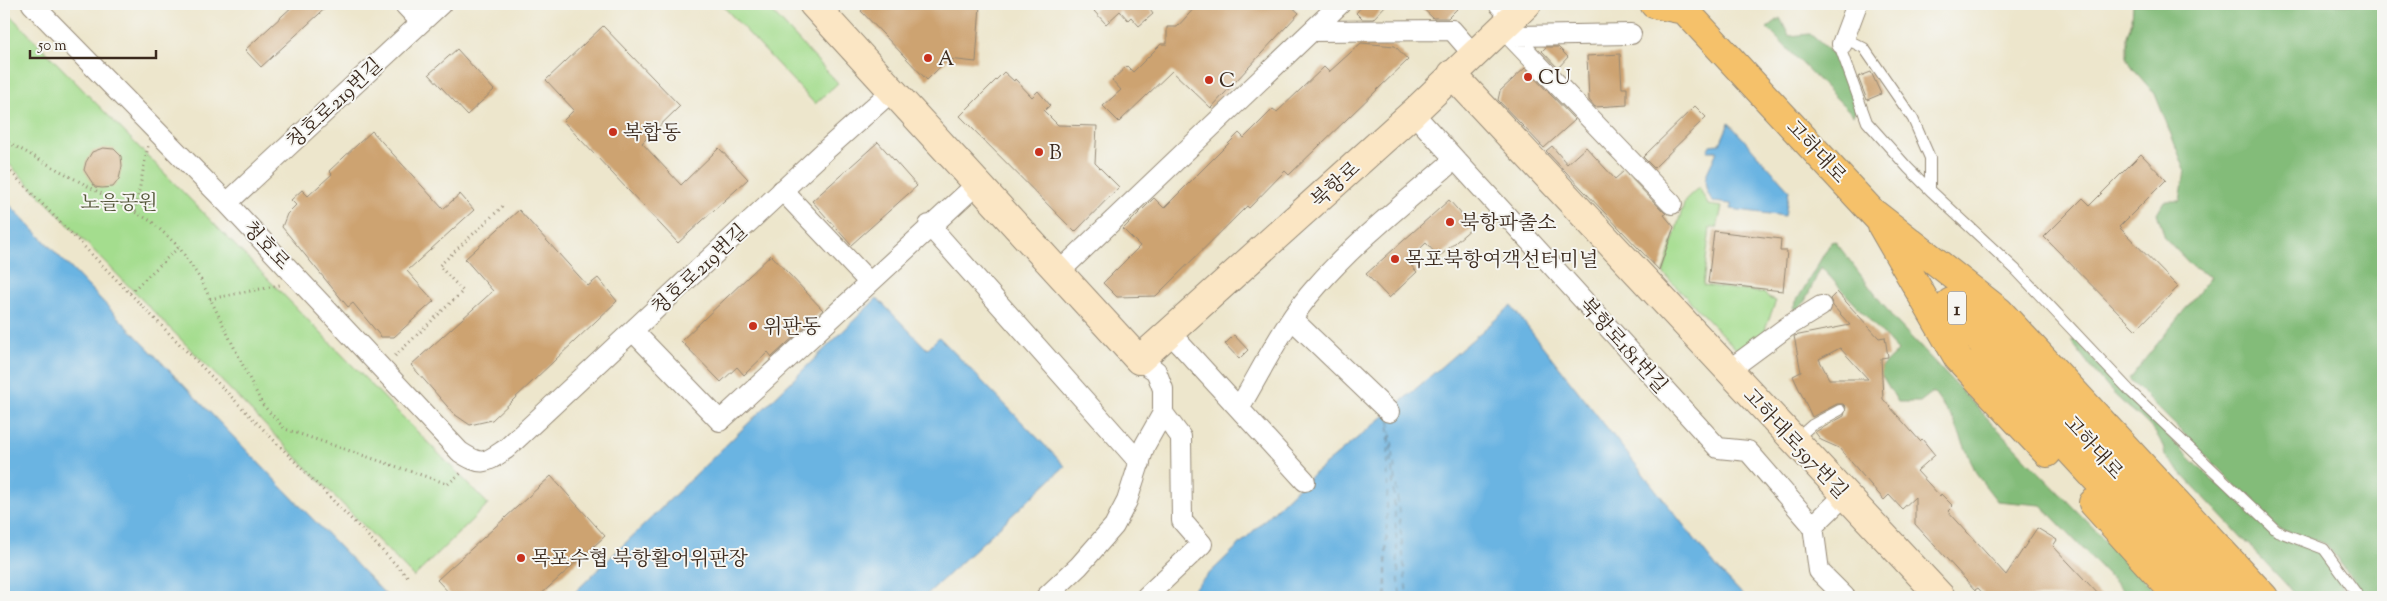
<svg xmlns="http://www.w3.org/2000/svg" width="2387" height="601" viewBox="0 0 2387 601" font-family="'Sorts Mill Goudy','Noto Serif KR',serif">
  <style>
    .green { fill: #a4dd8e; stroke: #708456 }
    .forest { fill: #83bc79; stroke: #5f734c }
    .water { fill: #6ab4e2; stroke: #526f80 }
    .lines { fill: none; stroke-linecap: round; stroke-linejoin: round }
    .ferry { stroke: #4b5a63; stroke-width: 1; stroke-dasharray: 6 5; stroke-linecap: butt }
    .building { fill: #cda371; fill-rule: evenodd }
    .lane-casing { stroke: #948875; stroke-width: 12 }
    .street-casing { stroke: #948875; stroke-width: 22 }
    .secondary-casing { stroke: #948875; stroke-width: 30 }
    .primary-casing { stroke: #948875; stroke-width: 30 }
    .path { stroke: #948875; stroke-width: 3; stroke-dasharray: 1 4; stroke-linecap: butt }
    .lane { stroke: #fff; stroke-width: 10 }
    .street { stroke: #fff; stroke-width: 20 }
    .secondary { stroke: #fbe6c4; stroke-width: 28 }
    .primary { stroke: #f5c16b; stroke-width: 28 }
    .poi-dot { fill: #c8321e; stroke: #f6f6f2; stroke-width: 2 }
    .labels { text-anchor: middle; stroke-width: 4; stroke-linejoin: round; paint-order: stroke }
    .shield { fill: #f6f6f2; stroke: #73675e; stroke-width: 1 }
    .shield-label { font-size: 19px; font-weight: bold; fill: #3b2a1e }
    .poi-label { font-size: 20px; fill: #3b2a1e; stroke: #f6f6f2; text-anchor: start }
    .street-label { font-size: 20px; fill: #3b2a1e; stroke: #f6f6f2 }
    .park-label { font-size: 20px; fill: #55573a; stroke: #f6f6f2 }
  </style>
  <rect width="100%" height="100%" fill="#f6f6f2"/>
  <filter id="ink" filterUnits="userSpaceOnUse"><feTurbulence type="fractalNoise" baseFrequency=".02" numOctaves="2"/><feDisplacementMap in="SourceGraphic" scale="10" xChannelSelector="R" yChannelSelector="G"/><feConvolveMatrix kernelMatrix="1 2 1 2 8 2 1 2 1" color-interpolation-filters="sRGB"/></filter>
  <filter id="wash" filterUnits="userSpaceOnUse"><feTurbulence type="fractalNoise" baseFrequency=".0096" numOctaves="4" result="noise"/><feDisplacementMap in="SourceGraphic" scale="20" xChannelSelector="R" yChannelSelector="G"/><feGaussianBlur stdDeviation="1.12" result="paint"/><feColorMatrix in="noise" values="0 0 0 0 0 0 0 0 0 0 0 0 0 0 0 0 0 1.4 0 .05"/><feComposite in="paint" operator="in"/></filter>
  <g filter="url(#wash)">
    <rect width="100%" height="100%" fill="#ede6cc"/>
    <path class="green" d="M721,4H765L838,83L815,104Z
      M4,9L488,504L414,577L4,159Z
      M1699,187L1708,205L1722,207L1717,228H1710L1703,285L1764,293L1768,298L1776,301L1766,326L1765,336L1744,351L1736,349L1663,273L1685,200Z"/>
    <path class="forest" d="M2133,4H2383V597H2373L2359,588L2326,544L2279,529L2129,379L2211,277L2193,267L2165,238L2157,213L2164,201H2180L2185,170L2155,94L2133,69L2127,57V36L2132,21Z
      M1780,18L1789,36L1810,34L1838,58L1857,107L1853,115L1767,28Z
      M1835,241L1894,319L2025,458L2161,597H2129L2041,505L1997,501L1977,475L1954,421L1933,392L1920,402H1898L1881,374V367L1898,351L1821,267L1805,301L1796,311L1793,307L1831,242Z
      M2076,339L2108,376L2212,480L2240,501L2274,537L2320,552L2349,597H2298L2165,456C2162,427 2130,412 2112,392C2097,376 2084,358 2071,341Z"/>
    <path class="water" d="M1729,123L1789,190L1785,216L1731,209V204L1713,202C1698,179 1708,174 1717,151H1707L1710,145L1720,144Z
      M4,199L388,597H4Z
      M877,298L927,349L939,337L1065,466L924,597H570Z
      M1511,306L1719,570L1745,597H1185L1305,481L1389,412Z"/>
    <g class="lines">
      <path class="ferry" d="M1390,420L1407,597
        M1390,435L1400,597
        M1385,597L1389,420
        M1386,597L1387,538"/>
    </g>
    <g id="blocks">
      <path class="building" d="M295,4H330L261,67L245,50Z
        M868,4H940L942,6L964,8V4L980,5L976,62L948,59L927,80L861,11Z
        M1102,4H1146L1153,14L1139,26L1131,17L1128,20L1120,11L1106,24L1094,11Z
        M1198,4H1289L1299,13L1211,108L1172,71L1119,122L1103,106L1121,90L1112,80L1127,66L1133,72L1161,44H1167V27H1177Z
        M1364,4H1387L1373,19H1362L1356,13Z
        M1418,4H1462L1448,18H1433Z
        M603,26L680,106L642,143L681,185L719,148L748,179L678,243L563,121L574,110L546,80Z
        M1361,43L1395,46L1408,60L1289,175L1285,171L1249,208L1247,206L1156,296L1117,297L1103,283L1140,246L1123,229L1154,198L1164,208L1239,133L1244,138L1273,109L1277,112L1324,67L1329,72Z
        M1546,47H1558L1568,57L1558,68L1542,51Z
        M457,49L494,90L467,115L429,74Z
        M1620,54L1622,88H1627V105L1595,107L1589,100L1587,56Z
        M1525,68L1575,120L1544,148L1498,100L1500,91Z
        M1004,72L1014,81L1015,79L1032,97L1038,91L1050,105L1044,111L1058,125L1097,126L1095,163L1119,187L1075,232L960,116Z
        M1871,72L1881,94L1867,100L1858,77Z
        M1695,106L1706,117L1654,168L1643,157Z
        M372,131L443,209L460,194L474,210L407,271L434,301L394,337H381L353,303L348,307L282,227L287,214L296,205L291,200L302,190L308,196L332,174L329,171Z
        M878,142L917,186L851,245L812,201Z
        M1552,146L1567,164L1586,147L1615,179L1624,171L1666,214L1664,215L1674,227L1659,270L1546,151Z
        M103,148L114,149L121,156L122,166L119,179L113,187L102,188L95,187L84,170L86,162L92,152Z
        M2141,154L2166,180L2119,227L2178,287L2136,330L2044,237L2083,198L2090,205Z
        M1449,200L1473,227L1439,257L1426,243L1407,261L1417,272L1389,298L1366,274Z
        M519,210L588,286L598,278L617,301L492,420L470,425L454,414L411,365L493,291L465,259Z
        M1714,231L1781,239L1780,251H1787L1783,291L1708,283Z
        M771,255L823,310L772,357L768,352L744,375L737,367L721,382L681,341Z
        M1837,292L1879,338L1885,337L1888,357L1881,358L1883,399L1920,441L1922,439L1935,455L1917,471L1940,496L1941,494L1953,506L1948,511L2006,575L2037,528L2057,540L2053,546L2101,597H1986L1978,588L1975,590L1915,524V497L1902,509L1889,495L1884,500L1839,448L1821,440L1815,432L1844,416L1846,407L1843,404H1837L1812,417L1793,376L1801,372L1794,336L1850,325L1833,306L1830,299ZM1840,348L1868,379H1829L1819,359Z
        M1234,335L1248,350L1239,359L1225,344Z
        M551,476L605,536L538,597H453L437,580Z"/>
    </g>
  </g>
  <g filter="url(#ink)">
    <use href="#blocks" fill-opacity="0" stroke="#948875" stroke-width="1"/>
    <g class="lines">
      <defs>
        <path id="lane" d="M1844,38L1864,48L1913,119L1930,158V190L2016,270L2132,393L2277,531L2324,549L2359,597
          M1842,44L1841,50L1867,122L1908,168L1930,190
          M1795,440L1812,425L1840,410"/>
        <path id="street" d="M32,4L227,203L460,452C483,467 485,463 506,449L828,148L893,90
          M404,4L421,22
          M1499,4L1512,18
          M1502,27L1672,204
          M1312,31L1452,30L1473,54
          M1511,36L1631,34
          M1842,44L1857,4
          M1413,113L1718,448L1748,451L1813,526L1845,495
          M782,190L869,282
          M227,203L441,4
          M929,225L1140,463
          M1059,272L1340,4
          M1292,319L1389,412
          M633,331L720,421L978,183
          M1170,333L1305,481
          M1729,370L1787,327L1821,306
          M1239,408C1263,368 1285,321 1317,286C1358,239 1408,200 1455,159
          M1813,526L1819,571L1845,597
          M1046,597L1079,566L1114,526L1127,501L1145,445L1163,413V389L1156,371L1139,360
          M1146,597L1202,544L1182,521L1181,437L1163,413"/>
        <path id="secondary" d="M813,4L1139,360L1413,113L1527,4
          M1452,74L1941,597"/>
        <path id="primary" d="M1654,4L1684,10V4
          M1679,4L1887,228
          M1875,214L1999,311L2264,597
          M1882,226L1958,358L2047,453
          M2093,503L2178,597
          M2205,597L2038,416L1951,302L2054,402L2231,597"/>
      </defs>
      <use href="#lane" class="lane-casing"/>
      <use href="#street" class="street-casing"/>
      <use href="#secondary" class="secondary-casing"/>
      <use href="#primary" class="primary-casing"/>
      <path class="path" d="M4,140L151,221L179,247L201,280L262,404L285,429L448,484L461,473
        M4,165L410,579
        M135,211L148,146
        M130,293L179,247
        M210,299L280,285
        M395,356L463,291L439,266L503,206"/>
      <use href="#lane" class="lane"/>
      <use href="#street" class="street"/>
      <use href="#secondary" class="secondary"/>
      <use href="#primary" class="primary"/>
    </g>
  </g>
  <g class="poi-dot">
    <circle cx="928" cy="58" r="5"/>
    <circle cx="1528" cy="77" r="5"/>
    <circle cx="1209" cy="80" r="5"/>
    <circle cx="613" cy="132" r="5"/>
    <circle cx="1039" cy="152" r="5"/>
    <circle cx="1450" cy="222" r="5"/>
    <circle cx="1395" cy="259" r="5"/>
    <circle cx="753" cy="326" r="5"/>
    <circle cx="521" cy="558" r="5"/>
  </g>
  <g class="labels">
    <rect class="shield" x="1948" y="291.5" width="18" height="33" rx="4"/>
    <g class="shield-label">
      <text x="1957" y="315">1</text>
    </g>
    <g class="poi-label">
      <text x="938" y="65">A</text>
      <text x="1538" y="84">CU</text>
      <text x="1219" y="87">C</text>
      <text x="623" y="139">복합동</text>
      <text x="1049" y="159">B</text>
      <text x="1460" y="229">북항파출소</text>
      <text x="1405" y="266">목포북항여객선터미널</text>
      <text x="763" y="333">위판동</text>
      <text x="531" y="565">목포수협 북항활어위판장</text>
    </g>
    <g class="street-label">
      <text transform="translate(334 103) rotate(-43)" y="7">청호로219번길</text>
      <text transform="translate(1817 151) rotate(47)" y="7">고하대로</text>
      <text transform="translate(1335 184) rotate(-42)" y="7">북항로</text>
      <text transform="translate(267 245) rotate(47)" y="7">청호로</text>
      <text transform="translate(699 269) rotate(-43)" y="7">청호로219번길</text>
      <text transform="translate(1624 345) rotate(48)" y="7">북항로181번길</text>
      <text transform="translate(1796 443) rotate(47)" y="7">고하대로597번길</text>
      <text transform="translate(2094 447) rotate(48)" y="7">고하대로</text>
    </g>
    <g class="park-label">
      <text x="119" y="209">노을공원</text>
    </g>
  </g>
  <rect width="2387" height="601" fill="none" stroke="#f6f6f2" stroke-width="20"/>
  <path d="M30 50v8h126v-8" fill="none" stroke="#3b2a1e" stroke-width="2.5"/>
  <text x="38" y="50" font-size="15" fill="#3b2a1e" stroke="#f6f6f2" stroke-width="4" paint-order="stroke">50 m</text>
</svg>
